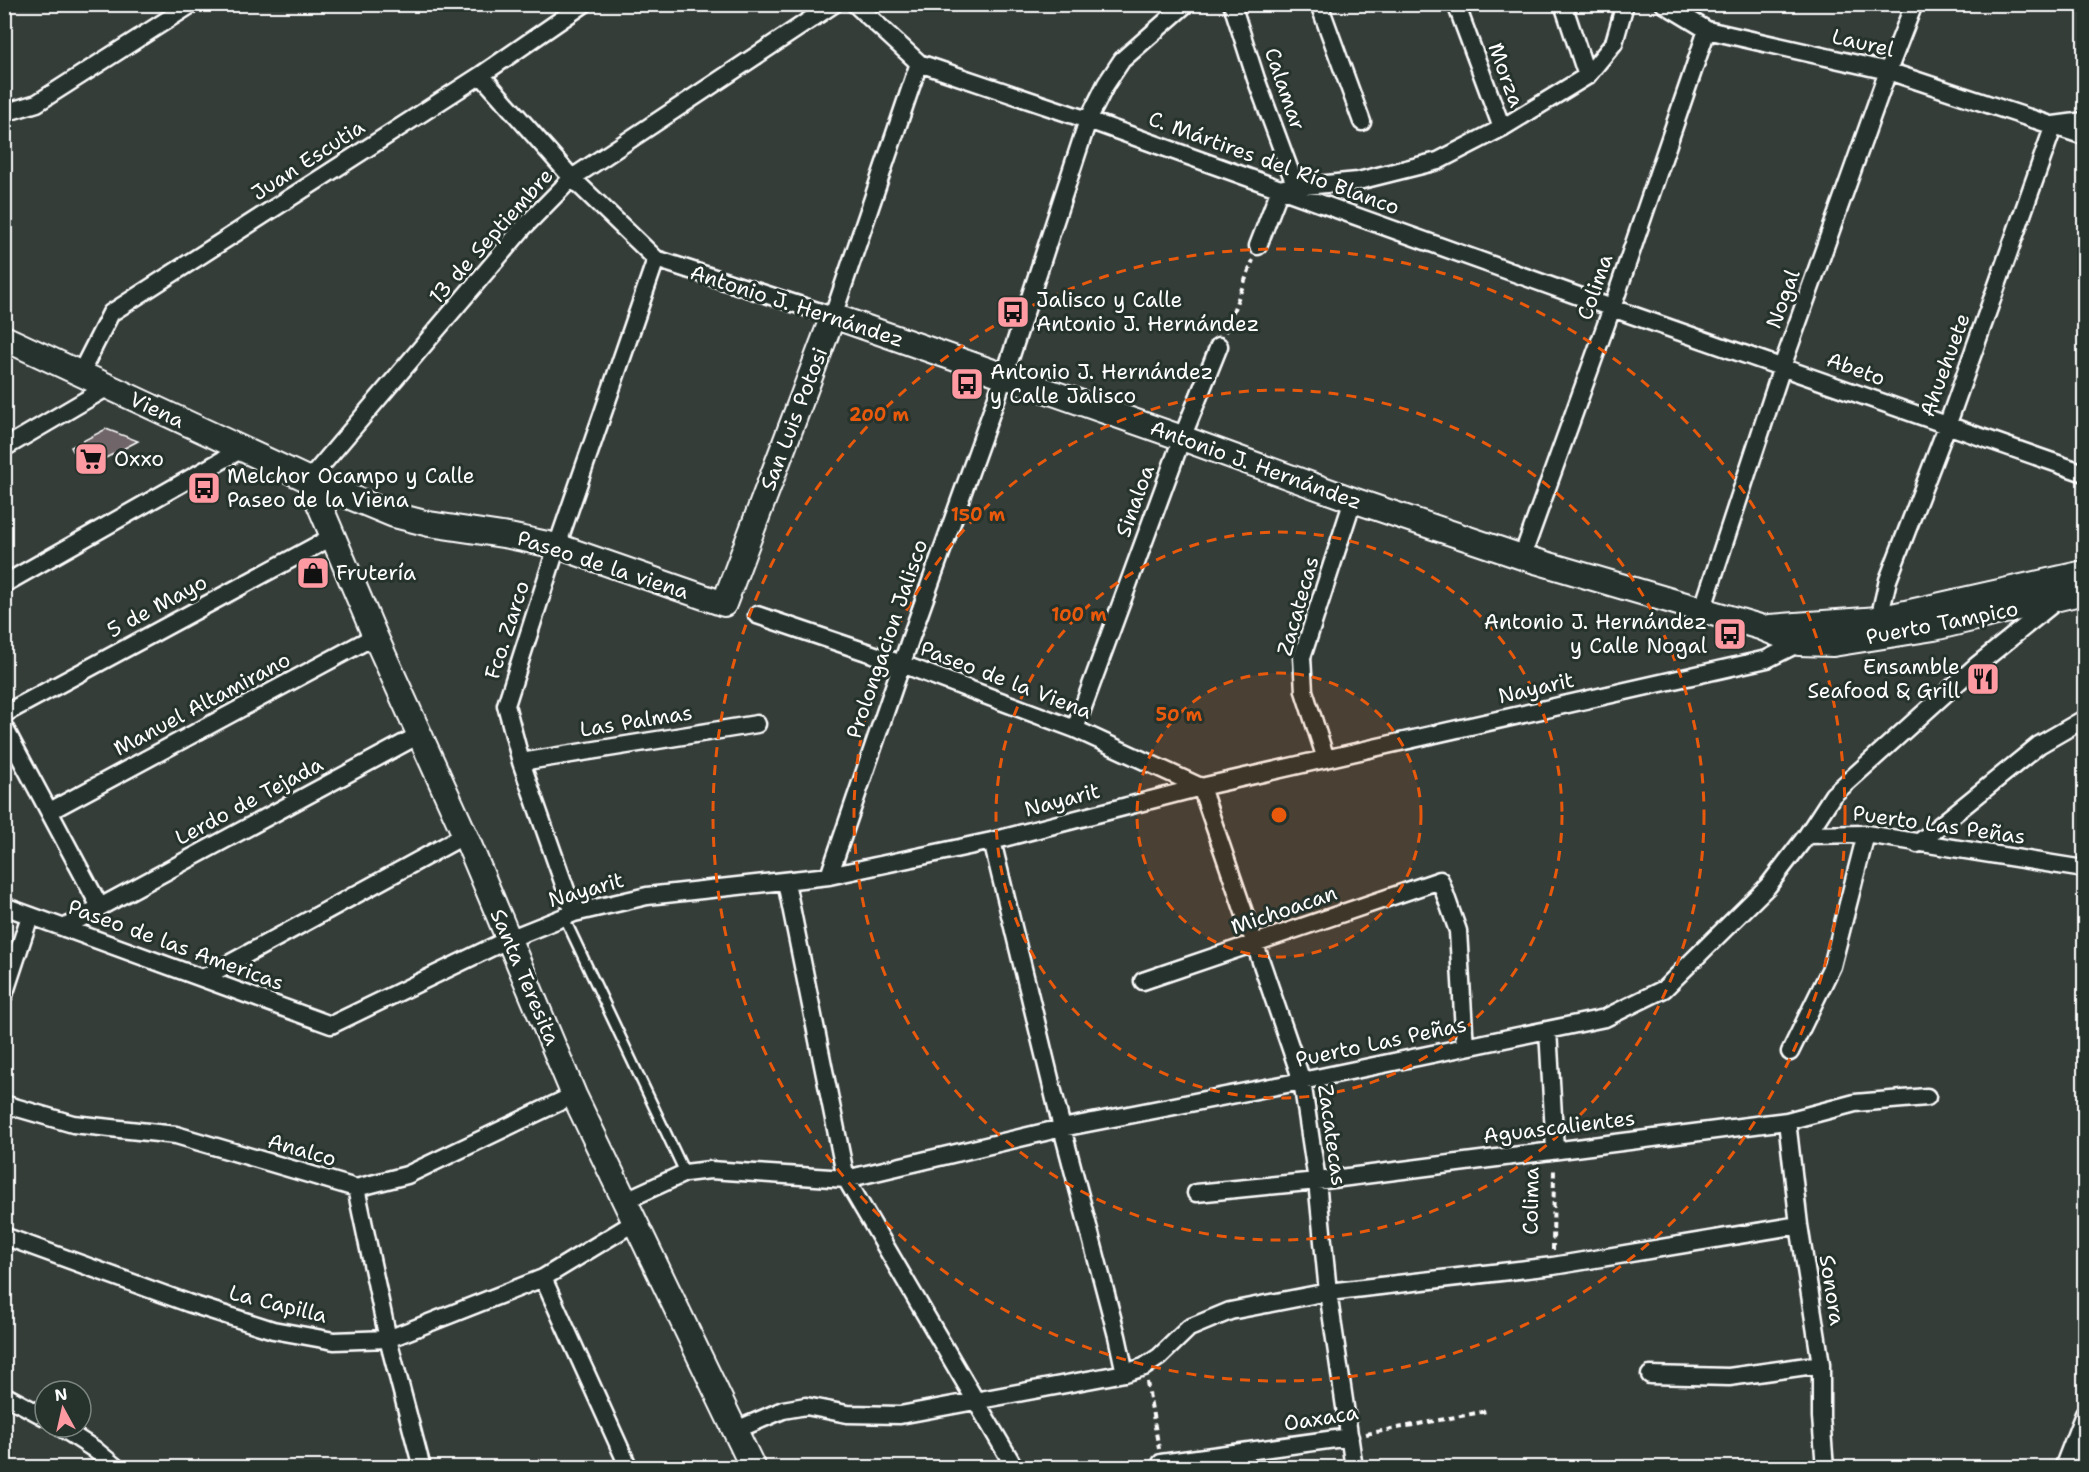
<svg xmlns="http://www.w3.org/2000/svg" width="2089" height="1472" viewBox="0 0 2089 1472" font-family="'Shantell Sans',sans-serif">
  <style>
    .building { fill: #706568; stroke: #fff; stroke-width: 1.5 }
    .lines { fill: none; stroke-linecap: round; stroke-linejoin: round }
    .lane-casing { stroke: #fff; stroke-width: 13 }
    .street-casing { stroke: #fff; stroke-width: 21 }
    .secondary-casing { stroke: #fff; stroke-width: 28 }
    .path { stroke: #fff; stroke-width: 4; stroke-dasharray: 6 4.5; stroke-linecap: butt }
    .lane { stroke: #26332d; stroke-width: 8 }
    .street { stroke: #26332d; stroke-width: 16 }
    .secondary { stroke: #26332d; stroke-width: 24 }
    .ring { fill: none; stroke: #e8590c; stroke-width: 3; stroke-dasharray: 10 8 }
    .labels { text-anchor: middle; stroke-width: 6; stroke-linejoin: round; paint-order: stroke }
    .street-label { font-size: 21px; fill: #fff; stroke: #26332d }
    .poi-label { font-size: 21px; fill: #fff; stroke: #26332d; text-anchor: start }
    .centre { fill: #e8590c; stroke: #26332d; stroke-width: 3 }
    .ring-label { font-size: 18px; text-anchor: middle; font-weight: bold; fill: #e8590c; stroke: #26332d; stroke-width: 6; stroke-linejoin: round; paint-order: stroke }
  </style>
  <rect width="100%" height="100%" fill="#353d39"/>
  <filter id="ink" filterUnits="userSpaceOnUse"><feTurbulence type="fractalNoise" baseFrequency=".0167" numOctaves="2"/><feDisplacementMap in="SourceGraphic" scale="12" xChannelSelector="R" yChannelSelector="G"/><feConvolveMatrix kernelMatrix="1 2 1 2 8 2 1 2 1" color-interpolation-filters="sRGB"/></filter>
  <g filter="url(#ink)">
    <path class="building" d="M106,429L138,441L83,470L71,447Z"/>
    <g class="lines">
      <defs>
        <path id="lane" d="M564,917L685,1173"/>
        <path id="street" d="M855,4L919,63L1088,120L1612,308L2084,473
          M1232,4L1256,79L1296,187
          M1319,4L1362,122
          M1456,4L1502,128
          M1563,4L1587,76
          M1664,4L1707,30L1888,71L2084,136
          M481,75L572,178L656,259L833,316L919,63
          M4,113L37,103L192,4
          M1284,188L1358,181L1438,161L1502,128L1587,76L1614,43L1625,4
          M1258,246L1280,189
          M80,374L111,313L481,75L584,4
          M4,448L108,387
          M309,480L523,228L572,178L834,4
          M1522,557L1612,308L1707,30
          M4,584L242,449
          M1702,611L1782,367L1888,71L1914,4
          M757,615L902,664L1075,729L1201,787L1302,1081L1317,1181L1328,1292L1354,1468
          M1879,619L1888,580L1947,426L2054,125L2084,121
          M4,714L332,537
          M4,727L100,907L64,928
          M1075,729L1182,438L1219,346
          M1326,759L1304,691L1302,657L1353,500
          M521,762L757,724
          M50,811L375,636
          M1807,835L1866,834L2084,869
          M1917,844L2039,745L2084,719
          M829,876L911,637L1004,377L1088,120L1106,84L1122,60L1186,4
          M786,882L846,1179L1015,1468
          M4,906L331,1025L509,939L574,913L647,896L829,876L992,841L1201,787L1767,659L1799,643L1800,638
          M100,907L419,735
          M574,913L521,762L506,705L557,546L656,259
          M203,978L465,835
          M1143,981L1440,880L1458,931L1465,1047
          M4,995L30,916
          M1548,1030L1555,1150
          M1790,1052L1832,966L1866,834
          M4,1104L73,1124L176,1135L356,1188L407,1175L574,1095
          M1787,1121L1799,1225L1821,1364V1417L1825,1468
          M356,1188L388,1339L422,1468
          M1196,1193L1317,1181L1787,1121L1855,1103L1927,1097
          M624,1201L685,1173L710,1170L846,1179L1062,1128L1302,1081L1605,1018L1664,989L1768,886L1807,835L1833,795L1976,666L2055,602
          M4,1236L188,1303L273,1330L334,1341L388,1339L543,1278L635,1222
          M543,1278L629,1468
          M1125,1373L1144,1367L1159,1357L1189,1328L1230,1311L1328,1292L1553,1266L1799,1225
          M1650,1375L1729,1377L1821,1364
          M4,1395L45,1417
          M60,1427L94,1449L117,1468
          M736,1430L783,1410L806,1406L847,1414L900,1415L1125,1373L1117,1336L1062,1128L992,841
          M1161,1463L1350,1437
          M2063,1468L2084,1414"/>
        <path id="secondary" d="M4,338L309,480L394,515L429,524L509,536L557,546L724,604L833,316L1182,438L1353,500L1522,557L1760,627L1799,643L1833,644L1934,628L2084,592
          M309,480L375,636L465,835L574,1095L753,1468
          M1769,627L1879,619L2084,573"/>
      </defs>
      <use href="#lane" class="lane-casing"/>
      <use href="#street" class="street-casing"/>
      <use href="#secondary" class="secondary-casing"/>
      <path class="path" d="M1225,332L1253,260
        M1553,1250L1554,1167
        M1147,1382L1159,1449
        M1366,1434L1487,1411"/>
      <use href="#lane" class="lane"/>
      <use href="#street" class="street"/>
      <use href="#secondary" class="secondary"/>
    </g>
  </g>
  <circle cx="1279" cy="815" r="142" fill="#e8590c" fill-opacity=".12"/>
  <g class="ring">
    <circle cx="1279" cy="815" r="142"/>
    <circle cx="1279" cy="815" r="283"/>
    <circle cx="1279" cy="815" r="425"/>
    <circle cx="1279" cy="815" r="566"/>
  </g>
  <defs>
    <symbol id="bus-square" viewBox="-11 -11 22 22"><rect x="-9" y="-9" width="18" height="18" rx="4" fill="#ff9aa2" stroke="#26332d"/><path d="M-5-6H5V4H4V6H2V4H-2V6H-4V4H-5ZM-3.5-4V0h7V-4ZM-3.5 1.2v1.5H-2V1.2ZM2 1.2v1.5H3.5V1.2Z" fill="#111"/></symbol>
    <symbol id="supermarket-square" viewBox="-11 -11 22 22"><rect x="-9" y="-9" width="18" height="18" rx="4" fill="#ff9aa2" stroke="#26332d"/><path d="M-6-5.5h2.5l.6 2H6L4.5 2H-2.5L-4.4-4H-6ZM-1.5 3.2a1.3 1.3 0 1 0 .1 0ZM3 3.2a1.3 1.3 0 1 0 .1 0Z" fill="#111"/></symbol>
    <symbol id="shop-square" viewBox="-11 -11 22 22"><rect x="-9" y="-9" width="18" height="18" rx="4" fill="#ff9aa2" stroke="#26332d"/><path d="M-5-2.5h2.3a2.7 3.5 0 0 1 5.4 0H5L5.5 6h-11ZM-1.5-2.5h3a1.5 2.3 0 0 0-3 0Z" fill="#111"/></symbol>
    <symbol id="restaurant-square" viewBox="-11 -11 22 22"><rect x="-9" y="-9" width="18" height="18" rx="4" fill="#ff9aa2" stroke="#26332d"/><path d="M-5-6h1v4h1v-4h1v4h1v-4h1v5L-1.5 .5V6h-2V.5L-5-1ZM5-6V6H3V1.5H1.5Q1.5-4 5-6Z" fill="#111"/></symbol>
  </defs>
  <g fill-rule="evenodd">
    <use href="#bus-square" x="994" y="293" width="38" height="38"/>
    <use href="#bus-square" x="948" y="365" width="38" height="38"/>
    <use href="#supermarket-square" x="72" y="440" width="38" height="38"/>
    <use href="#bus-square" x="185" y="469" width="38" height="38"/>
    <use href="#shop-square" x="294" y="554" width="38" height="38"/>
    <use href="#bus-square" x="1711" y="615" width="38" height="38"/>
    <use href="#restaurant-square" x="1964" y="660" width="38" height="38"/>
  </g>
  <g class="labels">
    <g class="street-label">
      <text transform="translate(1863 43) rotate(13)" y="7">Laurel</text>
      <text transform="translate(1506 75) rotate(70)" y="7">Morza</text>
      <text transform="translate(1285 89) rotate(71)" y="7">Calamar</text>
      <text transform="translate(308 160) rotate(-33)" y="7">Juan Escutia</text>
      <text transform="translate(1274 163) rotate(20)" y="7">C. Mártires del Río Blanco</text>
      <text transform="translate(491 236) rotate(-48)" y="7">13 de Septiembre</text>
      <text transform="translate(1595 287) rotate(-71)" y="7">Colima</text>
      <text transform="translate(1783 299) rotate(-70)" y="7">Nogal</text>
      <text transform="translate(797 306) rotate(18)" y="7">Antonio J. Hernández</text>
      <text transform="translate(1945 365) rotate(-70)" y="7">Ahuehuete</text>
      <text transform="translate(1856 369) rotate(20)" y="7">Abeto</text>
      <text transform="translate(157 410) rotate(25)" y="7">Viena</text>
      <text transform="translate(794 419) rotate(-69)" y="7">San Luis Potosi</text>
      <text transform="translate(1256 465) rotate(20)" y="7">Antonio J. Hernández</text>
      <text transform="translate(1135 501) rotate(-70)" y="7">Sinaloa</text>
      <text transform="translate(603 565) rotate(18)" y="7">Paseo de la viena</text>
      <text transform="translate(157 606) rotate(-28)" y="7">5 de Mayo</text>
      <text transform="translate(1298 606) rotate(-74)" y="7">Zacatecas</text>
      <text transform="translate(1942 623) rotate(-11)" y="7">Puerto Tampico</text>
      <text transform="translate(507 630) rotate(-72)" y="7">Fco. Zarco</text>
      <text transform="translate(887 639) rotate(-71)" y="7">Prolongacion Jalisco</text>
      <text transform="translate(1006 680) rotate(21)" y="7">Paseo de la Viena</text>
      <text transform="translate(1536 688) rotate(-13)" y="7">Nayarit</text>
      <text transform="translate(202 704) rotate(-28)" y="7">Manuel Altamirano</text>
      <text transform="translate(636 721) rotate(-9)" y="7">Las Palmas</text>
      <text transform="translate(1062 800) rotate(-15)" y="7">Nayarit</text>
      <text transform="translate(249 801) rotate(-28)" y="7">Lerdo de Tejada</text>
      <text transform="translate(1939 825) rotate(8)" y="7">Puerto Las Peñas</text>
      <text transform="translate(586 890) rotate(-16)" y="7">Nayarit</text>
      <text transform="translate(1284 910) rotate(-19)" y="7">Michoacan</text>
      <text transform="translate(176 945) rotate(20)" y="7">Paseo de las Americas</text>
      <text transform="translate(525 977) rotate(67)" y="7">Santa Teresita</text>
      <text transform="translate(1381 1042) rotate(-12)" y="7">Puerto Las Peñas</text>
      <text transform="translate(1559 1127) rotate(-7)" y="7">Aguascalientes</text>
      <text transform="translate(1332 1135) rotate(82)" y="7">Zacatecas</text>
      <text transform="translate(302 1150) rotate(16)" y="7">Analco</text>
      <text transform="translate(1531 1201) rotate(-89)" y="7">Colima</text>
      <text transform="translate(1832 1290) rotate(81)" y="7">Sonora</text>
      <text transform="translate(278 1304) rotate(14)" y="7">La Capilla</text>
      <text transform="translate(1321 1418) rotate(-9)" y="7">Oaxaca</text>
    </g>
    <g class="poi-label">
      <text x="1036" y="307">Jalisco y Calle<tspan x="1036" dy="24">Antonio J. Hernández</tspan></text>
      <text x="990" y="379">Antonio J. Hernández<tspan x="990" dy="24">y Calle Jalisco</tspan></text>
      <text x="114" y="466">Oxxo</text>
      <text x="227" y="483">Melchor Ocampo y Calle<tspan x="227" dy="24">Paseo de la Viena</tspan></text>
      <text x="336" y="580">Frutería</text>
      <text x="1707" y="629" text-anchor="end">Antonio J. Hernández<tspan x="1707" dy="24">y Calle Nogal</tspan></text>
      <text x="1960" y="674" text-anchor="end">Ensamble<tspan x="1960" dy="24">Seafood &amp; Grill</tspan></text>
    </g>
  </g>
  <circle cx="1279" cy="815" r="9" class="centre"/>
  <g class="ring-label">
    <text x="879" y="421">200 m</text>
    <text x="978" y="521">150 m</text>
    <text x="1079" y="621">100 m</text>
    <text x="1179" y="721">50 m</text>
  </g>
  <rect width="2089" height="1472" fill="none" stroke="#26332d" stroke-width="24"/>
  <rect x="12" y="12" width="2065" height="1448" fill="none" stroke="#fff" stroke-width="2" filter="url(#ink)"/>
  <g transform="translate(63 1409) rotate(352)"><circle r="28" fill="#26332d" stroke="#7d8581" stroke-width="1.5"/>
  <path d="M0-4.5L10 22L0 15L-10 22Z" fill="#ff9aa2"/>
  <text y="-9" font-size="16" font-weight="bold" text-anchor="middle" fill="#ffffff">N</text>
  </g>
</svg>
